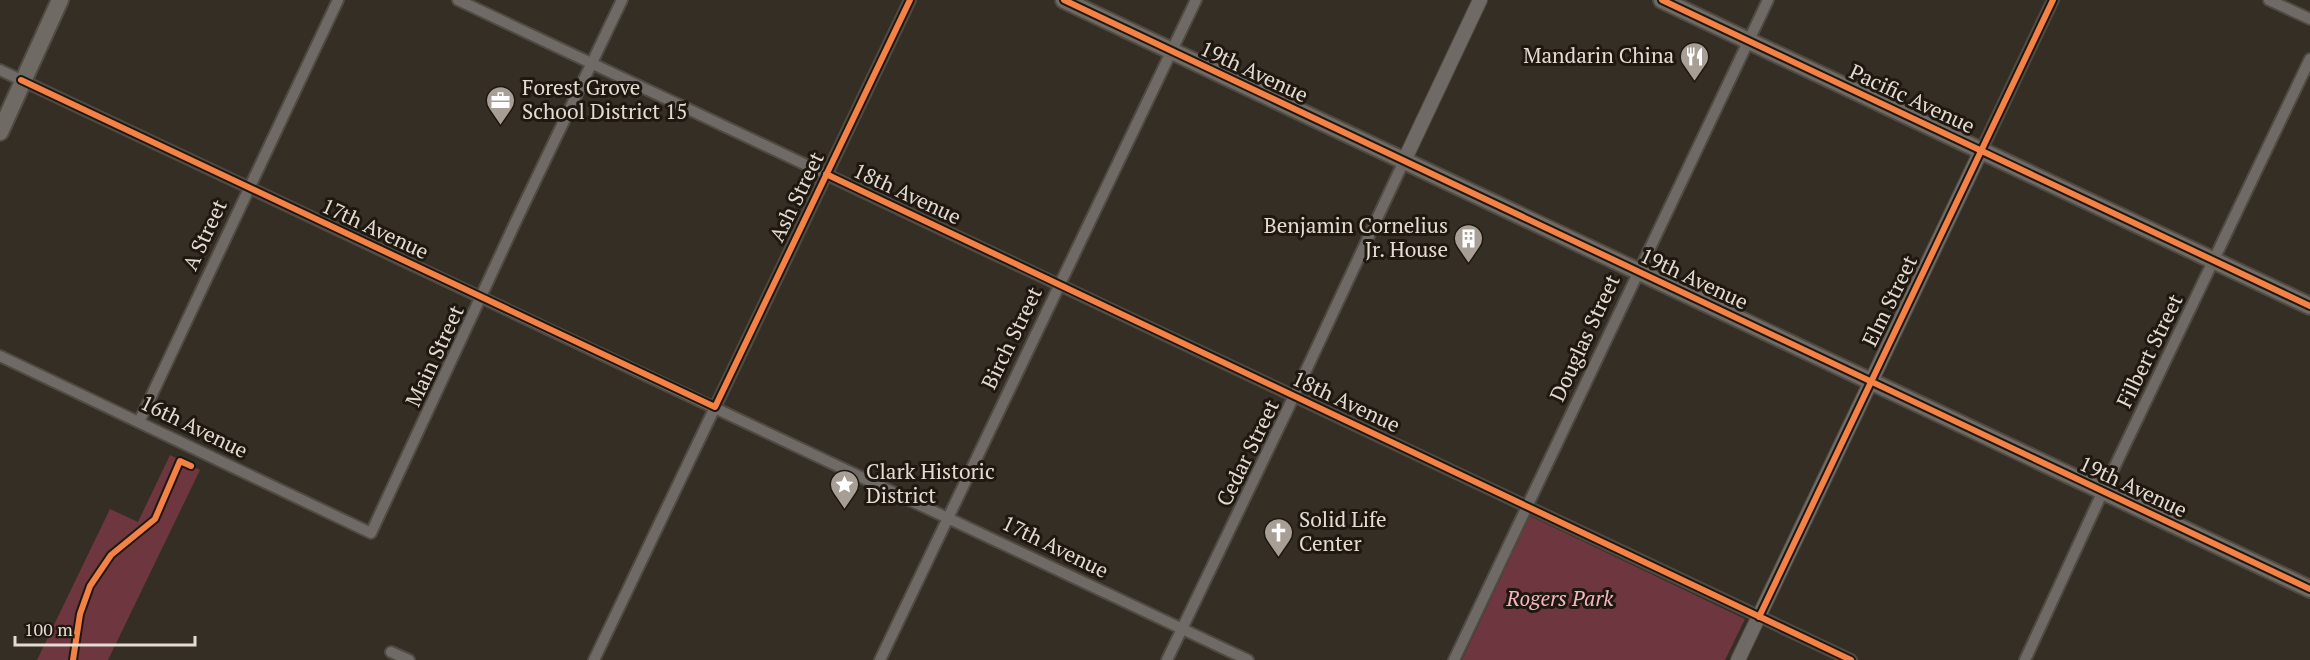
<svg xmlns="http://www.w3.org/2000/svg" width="2310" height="660" viewBox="0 0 2310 660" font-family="'PT Serif',serif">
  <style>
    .green { fill: #6e363f }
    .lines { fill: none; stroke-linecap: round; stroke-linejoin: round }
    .minor-casing { stroke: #4f4a42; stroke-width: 14 }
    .tertiary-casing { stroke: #4f4a42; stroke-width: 16 }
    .primary-casing { stroke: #4f4a42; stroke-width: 20 }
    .minor { stroke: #6f6a66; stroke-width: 10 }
    .tertiary { stroke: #6f6a66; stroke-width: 14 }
    .primary { stroke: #706a65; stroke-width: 16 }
    .cycleway-casing { stroke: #1e1811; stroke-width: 10 }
    .cycleway { stroke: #f48246; stroke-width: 6 }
    .labels { text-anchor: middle; stroke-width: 6; stroke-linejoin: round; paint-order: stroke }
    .poi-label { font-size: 21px; fill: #e4dcd1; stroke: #1e1811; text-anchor: start }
    .street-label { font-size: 21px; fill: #e4dcd1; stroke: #1e1811 }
    .park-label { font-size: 21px; font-style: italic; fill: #f5b5be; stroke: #1e1811 }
  </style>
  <rect width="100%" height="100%" fill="#352e25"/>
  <path class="green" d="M170,455L200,470L108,660H37L110,509L138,522Z
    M1530,516L1745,619L1725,660H1462Z"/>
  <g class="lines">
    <defs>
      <path id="minor" d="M458,0L1851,660
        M2269,0L2310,19
        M0,70L1248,660
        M1981,151L2053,0
        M0,356L371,533L516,221L622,0
        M139,422L338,0
        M391,652L409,660
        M594,660L910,0
        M880,660L1196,0
        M1167,660L1294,396L1404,161
        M1454,660L1768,0
        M2025,660L2103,491L2310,59"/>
      <path id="tertiary" d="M1404,161L1480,0
        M1738,660L1981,151"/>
      <path id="primary" d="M1064,0L2310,589
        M1662,0L2310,306
        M0,132L60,0"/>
    </defs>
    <use href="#minor" class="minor-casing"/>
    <use href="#tertiary" class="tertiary-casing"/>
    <use href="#primary" class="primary-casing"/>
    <use href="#minor" class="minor"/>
    <use href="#tertiary" class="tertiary"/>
    <use href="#primary" class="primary"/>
    <defs>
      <path id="cycleway" d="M1064,0L2310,589
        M1662,0L2310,306
        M21,80L715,407L910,0
        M826,174L1851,660
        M1759,617L2053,0
        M73,660L80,614L90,586L111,555L155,519L180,461L191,466"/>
    </defs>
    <use href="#cycleway" class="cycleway-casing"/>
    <use href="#cycleway" class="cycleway"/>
  </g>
  <defs>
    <symbol id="restaurant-pin" viewBox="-11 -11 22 30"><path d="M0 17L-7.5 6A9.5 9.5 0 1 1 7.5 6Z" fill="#a79f95" stroke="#1e1811"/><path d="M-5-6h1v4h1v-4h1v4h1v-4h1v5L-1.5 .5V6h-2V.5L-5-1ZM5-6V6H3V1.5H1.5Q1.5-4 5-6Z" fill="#fff"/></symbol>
    <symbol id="office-pin" viewBox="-11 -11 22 30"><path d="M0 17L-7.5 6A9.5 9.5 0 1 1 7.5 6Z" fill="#a79f95" stroke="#1e1811"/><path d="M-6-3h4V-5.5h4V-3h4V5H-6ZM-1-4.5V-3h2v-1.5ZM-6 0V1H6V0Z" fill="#fff"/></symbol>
    <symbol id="building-pin" viewBox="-11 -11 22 30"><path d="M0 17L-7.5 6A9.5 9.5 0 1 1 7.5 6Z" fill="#a79f95" stroke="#1e1811"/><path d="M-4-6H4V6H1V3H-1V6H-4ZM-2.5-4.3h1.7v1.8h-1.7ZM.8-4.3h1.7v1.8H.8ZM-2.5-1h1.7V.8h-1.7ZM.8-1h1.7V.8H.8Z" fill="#fff"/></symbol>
    <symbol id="sight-pin" viewBox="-11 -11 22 30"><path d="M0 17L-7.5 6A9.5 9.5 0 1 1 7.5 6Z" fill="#a79f95" stroke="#1e1811"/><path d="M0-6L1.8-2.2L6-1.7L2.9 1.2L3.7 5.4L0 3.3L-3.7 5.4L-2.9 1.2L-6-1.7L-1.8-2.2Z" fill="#fff"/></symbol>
    <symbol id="church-pin" viewBox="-11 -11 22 30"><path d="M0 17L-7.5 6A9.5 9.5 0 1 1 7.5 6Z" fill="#a79f95" stroke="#1e1811"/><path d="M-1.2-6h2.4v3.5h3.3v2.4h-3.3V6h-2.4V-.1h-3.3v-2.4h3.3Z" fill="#fff"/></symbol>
  </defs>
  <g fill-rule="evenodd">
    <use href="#restaurant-pin" x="1678" y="40" width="33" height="45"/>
    <use href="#office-pin" x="484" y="84" width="33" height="45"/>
    <use href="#building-pin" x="1452" y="222" width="33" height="45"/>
    <use href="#sight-pin" x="828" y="468" width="33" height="45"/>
    <use href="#church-pin" x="1262" y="516" width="33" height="45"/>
  </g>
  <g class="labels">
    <g class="poi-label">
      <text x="1674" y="63" text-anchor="end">Mandarin China</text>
      <text x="522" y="95">Forest Grove<tspan x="522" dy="24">School District 15</tspan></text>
      <text x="1448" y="233" text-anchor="end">Benjamin Cornelius<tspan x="1448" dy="24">Jr. House</tspan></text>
      <text x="866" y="479">Clark Historic<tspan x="866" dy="24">District</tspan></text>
      <text x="1299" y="527">Solid Life<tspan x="1299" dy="24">Center</tspan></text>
    </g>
    <g class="street-label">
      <text transform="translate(1254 72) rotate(25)" y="7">19th Avenue</text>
      <text transform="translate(1912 99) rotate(25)" y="7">Pacific Avenue</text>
      <text transform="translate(907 194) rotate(25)" y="7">18th Avenue</text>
      <text transform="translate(797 197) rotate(-64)" y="7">Ash Street</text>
      <text transform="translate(375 229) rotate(25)" y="7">17th Avenue</text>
      <text transform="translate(205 235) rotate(-65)" y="7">A Street</text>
      <text transform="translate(1694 279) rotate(25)" y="7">19th Avenue</text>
      <text transform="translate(1890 301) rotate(-64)" y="7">Elm Street</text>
      <text transform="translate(1012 338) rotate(-64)" y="7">Birch Street</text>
      <text transform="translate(1585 338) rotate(-65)" y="7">Douglas Street</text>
      <text transform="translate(2150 351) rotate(-64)" y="7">Filbert Street</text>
      <text transform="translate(435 356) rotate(-65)" y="7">Main Street</text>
      <text transform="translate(1346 402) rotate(25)" y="7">18th Avenue</text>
      <text transform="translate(194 427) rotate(26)" y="7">16th Avenue</text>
      <text transform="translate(1248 453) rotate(-64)" y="7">Cedar Street</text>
      <text transform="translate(2133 487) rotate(25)" y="7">19th Avenue</text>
      <text transform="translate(1055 547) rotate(26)" y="7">17th Avenue</text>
    </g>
    <g class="park-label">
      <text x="1560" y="606">Rogers Park</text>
    </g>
  </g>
  <path d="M15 636v9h180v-9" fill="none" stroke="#e4dcd1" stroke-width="3"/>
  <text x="24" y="636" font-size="18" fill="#e4dcd1" stroke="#1e1811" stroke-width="4.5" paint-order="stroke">100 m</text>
</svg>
